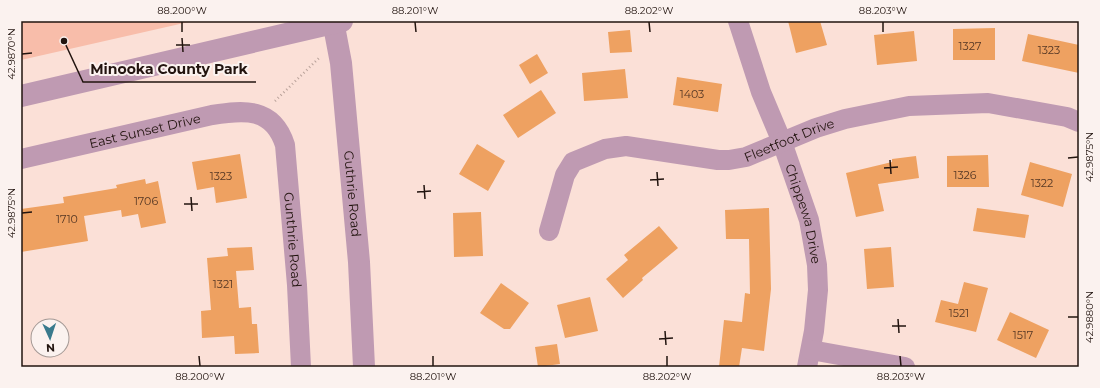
<svg xmlns="http://www.w3.org/2000/svg" width="1100" height="388" viewBox="0 0 1100 388" font-family="Montserrat,sans-serif">
  <style>
    .green { fill: #f8bdaa }
    .building { fill: #eea161 }
    .lines { fill: none; stroke-linecap: round; stroke-linejoin: round }
    .path { stroke: #b9a29a; stroke-width: 2.5; stroke-dasharray: 1 3; stroke-linecap: butt }
    .minor { stroke: #bf9ab2; stroke-width: 20 }
    .tertiary { stroke: #bf9ab2; stroke-width: 22 }
    .ticks { fill: none; stroke: #22140f; stroke-width: 1.5 }
    .labels { text-anchor: middle; stroke-width: 4; stroke-linejoin: round; paint-order: stroke }
    .number-label { font-size: 11px; fill: #553724 }
    .street-label { font-size: 13px; fill: #22140f; stroke: #fbf2ef }
    .leader { fill: none; stroke: #22140f; stroke-width: 1.5 }
    .callout-dot { fill: #22140f; stroke: #fbf2ef; stroke-width: 1.5 }
    .callout-label { font-size: 14px; text-anchor: middle; font-weight: bold; fill: #22140f; stroke: #fbf2ef; stroke-width: 4; stroke-linejoin: round; paint-order: stroke }
    .neatline { fill: none; stroke: #22140f; stroke-width: 1.5 }
    .ticks-label { font-size: 10px; text-anchor: middle; fill: #22140f }
  </style>
  <rect width="100%" height="100%" fill="#fbe0d7"/>
  <path class="green" d="M21,21H193L21,60Z"/>
  <path class="building" d="M788,21H820L827,45L796,53Z
    M995,28V60H953V29Z
    M630,30L632,52L610,53L608,32Z
    M914,31L917,61L877,65L874,35Z
    M1028,34L1079,45V73L1022,61Z
    M537,54L548,73L530,84L519,65Z
    M625,69L628,98L584,101L582,73Z
    M677,77L722,84L718,112L673,105Z
    M541,90L556,113L518,138L503,115Z
    M477,144L505,161L488,191L459,174Z
    M240,154L247,198L216,203L214,187L197,190L192,162Z
    M988,155L989,187H947V156Z
    M916,156L919,178L878,184L884,211L856,217L846,173L892,162V159Z
    M1030,162L1072,174L1063,207L1021,195Z
    M145,179L146,184L158,181L166,223L141,228L138,214L122,217L121,210L84,216L88,241L21,252V209L64,203L63,197L117,188L116,185Z
    M769,208L771,289L764,351L742,348L739,367H719L724,320L742,322L745,293L750,294L749,239H726L725,210Z
    M977,208L1029,215L1025,238L973,231Z
    M481,212L483,256L454,257L453,213Z
    M659,226L678,248L642,278L643,280L623,298L606,279L628,260L624,255Z
    M252,247L254,270L236,271L239,308L251,307L252,324H257L259,353L235,354L234,336L202,338L201,311L211,310L207,258L228,256L227,248Z
    M891,247L894,287L867,289L864,249Z
    M964,282L988,288L976,332L935,322L941,300L958,304Z
    M501,283L529,303L510,329H504L480,313Z
    M590,297L598,331L565,338L557,305Z
    M1010,312L1049,330L1036,358L997,340Z
    M557,344L560,364L538,367L535,347Z"/>
  <g class="lines">
    <path class="path" d="M275,101L319,58"/>
    <g class="minor">
      <path id="s1" d="M738,21L761,92L782,142L809,220L817,265L818,290L814,331L807,367"/>
      <path id="s2" d="M21,159L212,115C244,110 273,107 285,145L297,285L301,367"/>
      <path id="s3" d="M549,231L565,175L573,162L605,149L626,146L718,160H729L746,157L816,128L845,119L909,106L988,103L1067,117L1079,122"/>
      <path d="M811,350L905,367"/>
    </g>
    <g class="tertiary">
      <path id="s4" d="M333,21L341,63L359,262L364,367"/>
      <path d="M21,96L342,21"/>
    </g>
  </g>
  <path class="ticks" d="M182,22V32M415,22L416,32M649,22L650,32M883,22V32M182,38L183,52M176,45H190M22,54L32,53M1068,158L1078,157M890,160L891,174M884,168L898,167M657,172L658,186M650,180L664,179M424,185L425,199M417,192L431,191M191,197L192,211M184,204H198M22,213L32,212M1068,317H1078M898,319L899,333M892,326H906M665,331L666,345M659,339L673,338M199,356L200,366M433,356V366M667,356V366M900,356L901,366"/>
  <g class="labels">
    <g class="number-label">
      <text x="970" y="50">1327</text>
      <text x="1049" y="54">1323</text>
      <text x="692" y="98">1403</text>
      <text x="965" y="179">1326</text>
      <text x="221" y="180">1323</text>
      <text x="1042" y="187">1322</text>
      <text x="146" y="205">1706</text>
      <text x="67" y="223">1710</text>
      <text x="223" y="288">1321</text>
      <text x="959" y="317">1521</text>
      <text x="1023" y="339">1517</text>
    </g>
    <g class="street-label">
      <text dy="5" stroke="none"><textPath href="#s2" startOffset="127">East Sunset Drive</textPath></text>
      <text dy="5" stroke="none"><textPath href="#s3" startOffset="297">Fleetfoot Drive</textPath></text>
      <text dy="5" stroke="none"><textPath href="#s4" startOffset="174">Guthrie Road</textPath></text>
      <text dy="5" stroke="none"><textPath href="#s1" startOffset="204">Chippewa Drive</textPath></text>
      <text dy="5" stroke="none"><textPath href="#s2" startOffset="380">Gunthrie Road</textPath></text>
    </g>
  </g>
  <path class="leader" d="M64 41L83 82H256"/>
  <circle class="callout-dot" cx="64" cy="41" r="4"/>
  <g class="callout-label">
    <text x="169" y="74">Minooka County Park</text>
  </g>
  <rect width="1100" height="388" fill="none" stroke="#fbf2ef" stroke-width="44"/>
  <g transform="translate(50 338) rotate(177)"><circle r="19" fill="#fbf2ef" stroke="#a49995"/>
  <path d="M0-3L7 15L0 10L-7 15Z" fill="#397a8d"/>
  <text y="-6" font-size="11" font-weight="bold" text-anchor="middle" fill="#22140f">N</text>
  </g>
  <rect x="22" y="22" width="1056" height="344" class="neatline"/>
  <g class="ticks-label">
    <text x="182" y="14">88.200°W</text>
    <text x="415" y="14">88.201°W</text>
    <text x="649" y="14">88.202°W</text>
    <text x="883" y="14">88.203°W</text>
    <text transform="translate(11 54) rotate(-90)" y="4">42.9870°N</text>
    <text transform="translate(1089 157) rotate(-90)" y="4">42.9875°N</text>
    <text transform="translate(11 213) rotate(-90)" y="4">42.9875°N</text>
    <text transform="translate(1089 317) rotate(-90)" y="4">42.9880°N</text>
    <text x="200" y="380">88.200°W</text>
    <text x="433" y="380">88.201°W</text>
    <text x="667" y="380">88.202°W</text>
    <text x="901" y="380">88.203°W</text>
  </g>
</svg>
